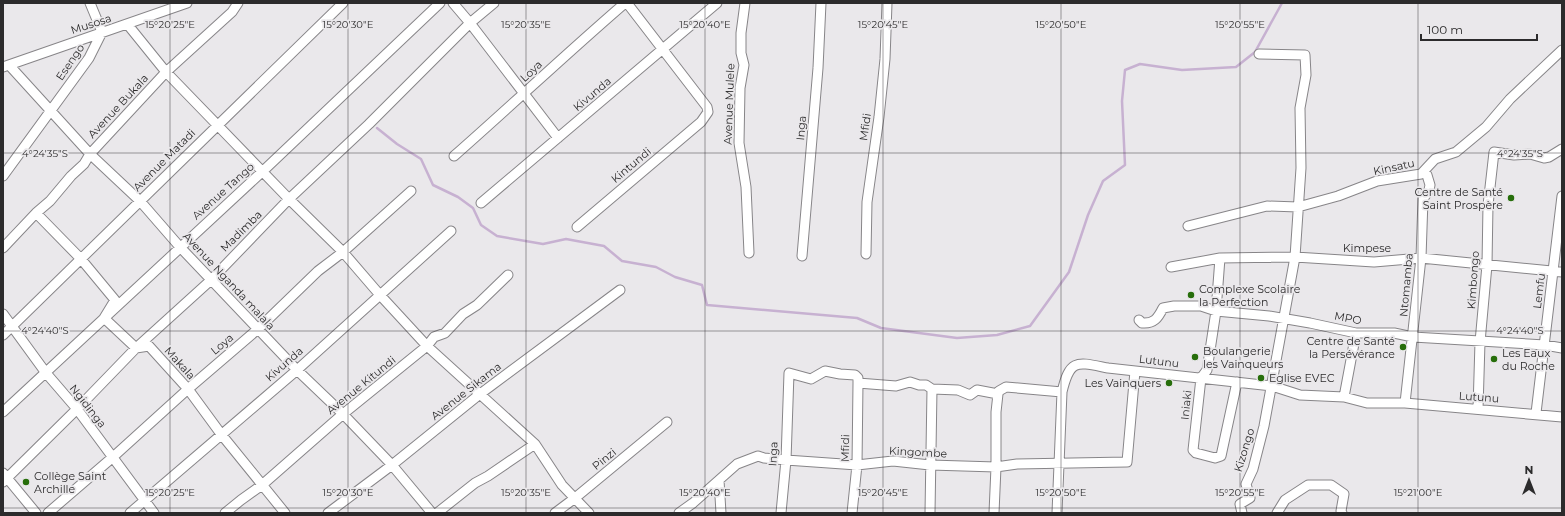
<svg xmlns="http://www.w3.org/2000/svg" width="1565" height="516" viewBox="0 0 1565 516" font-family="Montserrat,sans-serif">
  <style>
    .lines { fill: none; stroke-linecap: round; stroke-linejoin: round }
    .stream { stroke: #c7b1d1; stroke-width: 2.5 }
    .minor-casing { stroke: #878588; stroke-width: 11 }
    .minor { stroke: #fff; stroke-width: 9 }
    .ticks { fill: none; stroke: #2c2b2c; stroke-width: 1; stroke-opacity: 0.45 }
    .poi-dot { fill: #276e0b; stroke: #eae8eb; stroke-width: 1.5 }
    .labels { text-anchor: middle; stroke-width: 3.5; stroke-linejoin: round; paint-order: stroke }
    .street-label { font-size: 11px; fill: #2c2b2c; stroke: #eae8eb }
    .poi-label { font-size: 11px; fill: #2c2b2c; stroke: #eae8eb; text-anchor: start }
    .ticks-label { font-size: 10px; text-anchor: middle; fill: #2c2b2c; stroke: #eae8eb; stroke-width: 3.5; stroke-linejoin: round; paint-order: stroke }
  </style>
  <rect width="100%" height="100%" fill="#eae8eb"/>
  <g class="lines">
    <path class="stream" d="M377,128L397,144L421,159L433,185L458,197L473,208L481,225L497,236L543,244L566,239L604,246L622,261L656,267L675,277L702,285L707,305L857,318L881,328L957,338L997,335L1030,326L1069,272L1088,215L1103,181L1125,165L1122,101L1125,70L1140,64L1182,70L1236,67L1255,52L1282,3"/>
    <defs>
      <path id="minor" d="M453,3L470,23L558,138
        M745,3L741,33V53L744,65L740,88L739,143L746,187L749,253
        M128,25L166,72L289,199L343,252L380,295L427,346L535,444L562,485L589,513
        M9,65L90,154L140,201L180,247L297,370L343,414L392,465L432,513
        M3,67L187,3
        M454,156C512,105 567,53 625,3
        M3,176L89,58L102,32L90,3
        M481,203L717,3
        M36,213L81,259L115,300L104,318L136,348L149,346L188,389L221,434L285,513
        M1188,226L1267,206L1298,207L1338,196L1377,181L1421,174L1435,159L1456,152L1486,127L1510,99L1562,50
        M577,227L701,122L708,112L707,107L627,3
        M3,248L36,213L50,201L71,176L84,164L90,154L166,72L232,12L238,3
        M866,254L867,202L879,117L885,59L887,3
        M802,256L818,68L821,3
        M1220,258L1216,311L1207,370L1201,378L1193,450L1196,453L1215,458L1221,456L1237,382
        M1171,267L1220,258L1295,257L1374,262L1421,258L1562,272
        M3,314L46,373L77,409L154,513
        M1139,320L1142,323C1154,324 1158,318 1163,308L1174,306H1201L1216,311L1269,316L1310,323L1356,333H1394L1413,337L1545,345L1562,348
        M3,335L343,3
        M1344,397L1356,333
        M1405,403L1421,258L1423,199L1429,190L1430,185L1427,175L1424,171
        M1478,409L1480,342L1487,265L1488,205L1494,152L1514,155L1530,154L1544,158L1549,157L1562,149
        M3,412L263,171L440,3
        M1536,413L1562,196
        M3,473L36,513
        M719,480L721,513
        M3,482L77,409L136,348L211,280L289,199L369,124L470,23L494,3
        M48,513L113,457L188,389L258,329L318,271L343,252L411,191
        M130,513L297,370L451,231
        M225,513L241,500L262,485L343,414L427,346L434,337L445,333L463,314L477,305L508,275
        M328,513L392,465L480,394L620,290
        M437,513L475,483L488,476L535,444
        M555,513L575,498L667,422
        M679,513L693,503L737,464L758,456L764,458L786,460L857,465L893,461L930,465L996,467L1017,464L1127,462L1135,371
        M781,513L786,460L789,373L811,379L825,371L840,374L855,375L858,378V383L896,386L910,382L919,385H926L932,389L958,390L970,395L977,390L998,394L999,391L1006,387L1062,392C1070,358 1077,362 1108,368L1272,386L1300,395L1344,397L1367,403H1405L1562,417
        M852,513L857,465L858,383
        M930,513L932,389
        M994,513L996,467V412L998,394
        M1057,513L1062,392
        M1242,513L1240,504L1250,498L1246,484L1253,469L1264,426L1295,257L1301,168L1300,108L1306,75L1305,55L1259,54
        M1277,513L1285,500L1308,485H1331L1344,494L1341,511L1342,513"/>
    </defs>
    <use href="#minor" class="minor-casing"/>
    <use href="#minor" class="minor"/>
  </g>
  <path class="ticks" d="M170,3V513M348,3V513M526,3V513M705,3V513M883,3V513M1061,3V513M1240,3V513M1418,3V513M3,153H1562M3,331H1562M3,508H1562"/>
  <g class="poi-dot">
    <circle cx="1511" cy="198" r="4"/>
    <circle cx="1191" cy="295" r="4"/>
    <circle cx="1403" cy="347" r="4"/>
    <circle cx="1195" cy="357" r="4"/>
    <circle cx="1494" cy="359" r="4"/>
    <circle cx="1261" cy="378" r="4"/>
    <circle cx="1169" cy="383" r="4"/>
    <circle cx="26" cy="482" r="4"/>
  </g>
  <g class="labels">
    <g class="street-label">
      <text transform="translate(91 24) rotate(-18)" y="4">Musosa</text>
      <text transform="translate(70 62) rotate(-56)" y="4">Esengo</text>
      <text transform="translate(531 71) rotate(-43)" y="4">Loya</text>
      <text transform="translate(592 94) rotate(-40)" y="4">Kivunda</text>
      <text transform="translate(729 104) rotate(-88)" y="4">Avenue Mulele</text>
      <text transform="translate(118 106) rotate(-47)" y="4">Avenue Bukala</text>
      <text transform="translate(865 127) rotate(-82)" y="4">Mfidi</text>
      <text transform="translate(801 128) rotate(-85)" y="4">Inga</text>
      <text transform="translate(164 160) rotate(-45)" y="4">Avenue Matadi</text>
      <text transform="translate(631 165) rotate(-40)" y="4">Kintundi</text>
      <text transform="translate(1394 167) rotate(-12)" y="4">Kinsatu</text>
      <text transform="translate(223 191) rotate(-42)" y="4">Avenue Tango</text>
      <text transform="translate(241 231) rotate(-45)" y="4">Madimba</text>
      <text x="1367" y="252">Kimpese</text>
      <text transform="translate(1473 280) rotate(-86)" y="4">Kimbongo</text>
      <text transform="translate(229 281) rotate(47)" y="4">Avenue Nganda malala</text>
      <text transform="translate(1406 285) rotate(-85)" y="4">Ntomamba</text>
      <text transform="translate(1539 291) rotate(-83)" y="4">Lemfu</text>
      <text transform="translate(1348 318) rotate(11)" y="4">MPO</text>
      <text transform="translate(222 344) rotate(-40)" y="4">Loya</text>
      <text transform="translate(1159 361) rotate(7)" y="4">Lutunu</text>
      <text transform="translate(180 363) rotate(48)" y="4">Makala</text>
      <text transform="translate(284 364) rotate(-41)" y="4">Kivunda</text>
      <text transform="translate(361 385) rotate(-39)" y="4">Avenue Kitundi</text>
      <text transform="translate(466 391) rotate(-38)" y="4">Avenue Sikama</text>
      <text transform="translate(1479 397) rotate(4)" y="4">Lutunu</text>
      <text transform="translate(1186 405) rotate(-84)" y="4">Iniaki</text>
      <text transform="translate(88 406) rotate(52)" y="4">Ngidinga</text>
      <text transform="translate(845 448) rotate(-89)" y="4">Mfidi</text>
      <text transform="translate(1244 450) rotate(-73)" y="4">Kizongo</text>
      <text transform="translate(918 452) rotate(3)" y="4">Kingombe</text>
      <text transform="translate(773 454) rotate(-87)" y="4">Inga</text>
      <text transform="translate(604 459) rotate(-39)" y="4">Pinzi</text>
    </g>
    <g class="poi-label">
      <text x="1503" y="196" text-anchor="end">Centre de Santé<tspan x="1503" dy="13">Saint Prospère</tspan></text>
      <text x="1199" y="293">Complexe Scolaire<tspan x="1199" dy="13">la Perfection</tspan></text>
      <text x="1395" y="345" text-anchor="end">Centre de Santé<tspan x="1395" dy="13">la Persévérance</tspan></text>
      <text x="1203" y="355">Boulangerie<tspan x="1203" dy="13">les Vainqueurs</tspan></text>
      <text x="1502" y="357">Les Eaux<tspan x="1502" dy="13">du Roche</tspan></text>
      <text x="1269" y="382">Eglise EVEC</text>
      <text x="1161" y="387" text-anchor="end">Les Vainquers</text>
      <text x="34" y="480">Collège Saint<tspan x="34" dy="13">Archille</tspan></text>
    </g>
  </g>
  <g class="ticks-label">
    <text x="170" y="28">15°20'25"E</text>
    <text x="348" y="28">15°20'30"E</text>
    <text x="526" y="28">15°20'35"E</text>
    <text x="705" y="28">15°20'40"E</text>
    <text x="883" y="28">15°20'45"E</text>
    <text x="1061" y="28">15°20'50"E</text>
    <text x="1240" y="28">15°20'55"E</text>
    <text x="45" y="157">4°24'35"S</text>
    <text x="1520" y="157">4°24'35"S</text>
    <text x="45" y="334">4°24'40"S</text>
    <text x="1520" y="334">4°24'40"S</text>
    <text x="170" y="496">15°20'25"E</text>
    <text x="348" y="496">15°20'30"E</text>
    <text x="526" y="496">15°20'35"E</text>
    <text x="705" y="496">15°20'40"E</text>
    <text x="883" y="496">15°20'45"E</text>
    <text x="1061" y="496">15°20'50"E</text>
    <text x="1240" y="496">15°20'55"E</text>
    <text x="1418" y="496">15°21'00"E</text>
  </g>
  <rect width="1565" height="516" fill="none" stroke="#2c2b2c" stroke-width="8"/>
  <g transform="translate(1529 480)" stroke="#eae8eb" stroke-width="3" paint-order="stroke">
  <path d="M0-3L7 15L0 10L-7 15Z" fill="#2c2b2c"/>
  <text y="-6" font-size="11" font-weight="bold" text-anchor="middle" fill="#2c2b2c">N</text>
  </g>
  <path d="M1421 34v6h116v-6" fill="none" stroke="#2c2b2c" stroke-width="2"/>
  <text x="1427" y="34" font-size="12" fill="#2c2b2c" stroke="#eae8eb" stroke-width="3" paint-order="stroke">100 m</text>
</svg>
